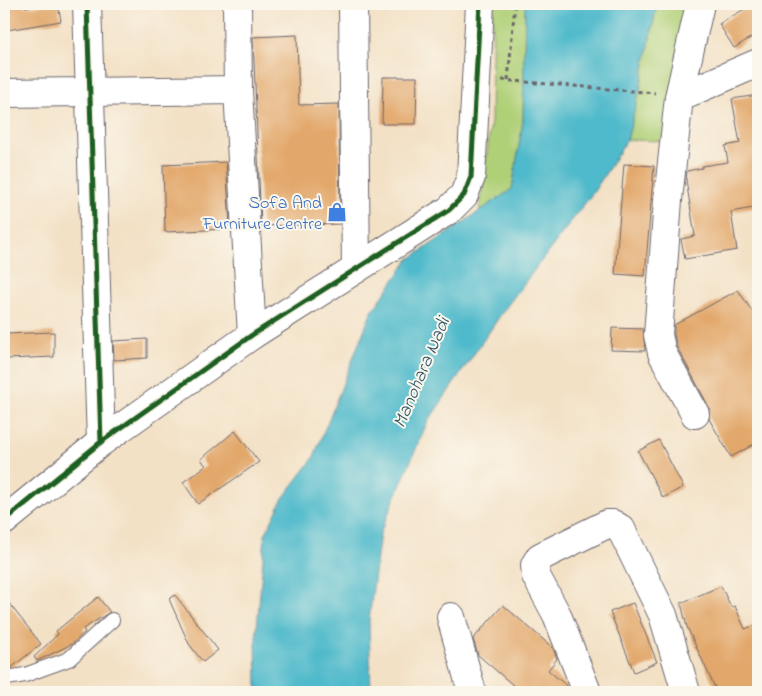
<svg xmlns="http://www.w3.org/2000/svg" width="762" height="696" viewBox="0 0 762 696" font-family="'Indie Flower',sans-serif">
  <style>
    .green { fill: #b0d078; stroke: #69795a }
    .water { fill: #4fbacb; stroke: #386e83 }
    .building { fill: #e2a76b }
    .lines { fill: none; stroke-linecap: round; stroke-linejoin: round }
    .lane-casing { stroke: #6b656c; stroke-width: 16 }
    .street-casing { stroke: #6b656c; stroke-width: 30 }
    .secondary-casing { stroke: #6b656c; stroke-width: 30 }
    .path { stroke: #6b656c; stroke-width: 3; stroke-dasharray: 4 4; stroke-linecap: butt }
    .lane { stroke: #fff; stroke-width: 14 }
    .street { stroke: #fff; stroke-width: 28 }
    .secondary { stroke: #fff; stroke-width: 28 }
    .cycleway-casing { stroke: #fbf7ec; stroke-width: 8 }
    .cycleway { stroke: #1b5e20; stroke-width: 5 }
    .labels { text-anchor: middle; stroke-width: 4; stroke-linejoin: round; paint-order: stroke }
    .shop-label { font-size: 18px; fill: #366cbe; stroke: #fbf7ec; text-anchor: end }
    .water-label { font-size: 19px; font-style: italic; fill: #32576d; stroke: #fbf7ec }
  </style>
  <rect width="100%" height="100%" fill="#fbf7ec"/>
  <filter id="ink" filterUnits="userSpaceOnUse"><feTurbulence type="fractalNoise" baseFrequency=".02" numOctaves="2"/><feDisplacementMap in="SourceGraphic" scale="10" xChannelSelector="R" yChannelSelector="G"/><feConvolveMatrix kernelMatrix="1 2 1 2 8 2 1 2 1" color-interpolation-filters="sRGB"/></filter>
  <filter id="wash" filterUnits="userSpaceOnUse"><feTurbulence type="fractalNoise" baseFrequency=".0096" numOctaves="4" result="noise"/><feDisplacementMap in="SourceGraphic" scale="20" xChannelSelector="R" yChannelSelector="G"/><feGaussianBlur stdDeviation="1.12" result="paint"/><feColorMatrix in="noise" values="0 0 0 0 0 0 0 0 0 0 0 0 0 0 0 0 0 1.4 0 .05"/><feComposite in="paint" operator="in"/></filter>
  <g filter="url(#wash)">
    <rect width="100%" height="100%" fill="#f3e1c6"/>
    <path class="green" d="M493,4H525L523,121L512,189L479,213L491,122Z
      M657,4H693L664,141L627,140L640,89Z"/>
    <path class="water" d="M525,4H657L640,89L627,140L595,190L504,310L427,423L380,533L369,620L371,692H257L256,639L265,535L283,498L313,459L371,313L408,260L512,189L523,121Z"/>
    <g id="blocks">
      <path class="building" d="M4,4H25V7L58,4L61,21L7,30Z
        M753,4H758V33L734,48L719,24Z
        M297,35L299,105L339,104L340,224L261,226L253,37Z
        M383,77H417L416,124H382Z
        M758,95V207L731,212L737,250L685,259L681,239L695,236L686,180L687,171L702,168V166L728,162L725,146L740,143L732,99Z
        M226,162L230,226H226V229L165,232L163,165Z
        M624,164L654,166L645,276L615,274Z
        M738,290L758,320V442L731,457L709,419V407L677,347L674,334V325Z
        M612,328L643,329L645,351L611,350Z
        M54,332V357L6,359L5,334Z
        M147,339V358L114,360L113,341Z
        M235,431L259,462L198,504L183,482L206,466L201,459Z
        M659,440L683,487L663,498L638,451Z
        M721,586L731,607L735,606L745,629L758,624V692H717L687,627L681,603Z
        M175,595L218,650L203,662L189,644L169,599Z
        M4,597L41,644L10,669L4,666Z
        M98,597L110,612L83,629L85,632L72,644L37,661L34,657L58,634L56,631Z
        M633,603L657,662L634,672L610,612Z
        M503,605L553,648L557,659L548,670L568,687L570,692H521L478,655L473,639Z"/>
    </g>
  </g>
  <g filter="url(#ink)">
    <use href="#blocks" fill-opacity="0" stroke="#6b656c" stroke-width="1"/>
    <g class="lines">
      <defs>
        <path id="lane" d="M4,675L7,678L25,675L69,659L112,620"/>
        <path id="street" d="M87,4L101,442
          M237,4L238,90L252,335
          M353,4L356,269
          M4,93L238,90
          M679,97L758,63
          M695,414L662,353L658,335L668,200L679,97L700,4
          M451,617L472,692
          M587,692L557,615L536,576L535,565L540,557L607,524H613L621,529L663,615L686,692"/>
        <path id="secondary" d="M4,521L101,442L252,335L449,210L464,195L471,177L480,4"/>
      </defs>
      <use href="#lane" class="lane-casing"/>
      <use href="#street" class="street-casing"/>
      <use href="#secondary" class="secondary-casing"/>
      <path class="path" d="M502,80L655,93
        M508,80L515,4"/>
      <use href="#lane" class="lane"/>
      <use href="#street" class="street"/>
      <use href="#secondary" class="secondary"/>
      <defs>
        <path id="cycleway" d="M87,4L101,442
          M4,521L101,442L252,335L449,210L464,195L471,177L480,4"/>
      </defs>
      <use href="#cycleway" class="cycleway-casing"/>
      <use href="#cycleway" class="cycleway"/>
    </g>
  </g>
  <defs>
    <symbol id="shop-bare" viewBox="-9 -9 18 18"><path d="M-5-2.5h2.3a2.7 3.5 0 0 1 5.4 0H5L5.5 6h-11ZM-1.5-2.5h3a1.5 2.3 0 0 0-3 0Z" fill="#3f7fe0" stroke="#fbf7ec" stroke-width="2.5" paint-order="stroke"/></symbol>
  </defs>
  <g fill-rule="evenodd">
    <use href="#shop-bare" x="323" y="198" width="28" height="28"/>
  </g>
  <g class="labels">
    <g class="shop-label">
      <text x="322" y="208">Sofa And<tspan x="322" dy="21">Furniture Centre</tspan></text>
    </g>
    <g class="water-label">
      <text transform="translate(420 372) rotate(-67)" y="7">Manohara Nadi</text>
    </g>
  </g>
  <rect width="762" height="696" fill="none" stroke="#fbf7ec" stroke-width="20"/>
</svg>
